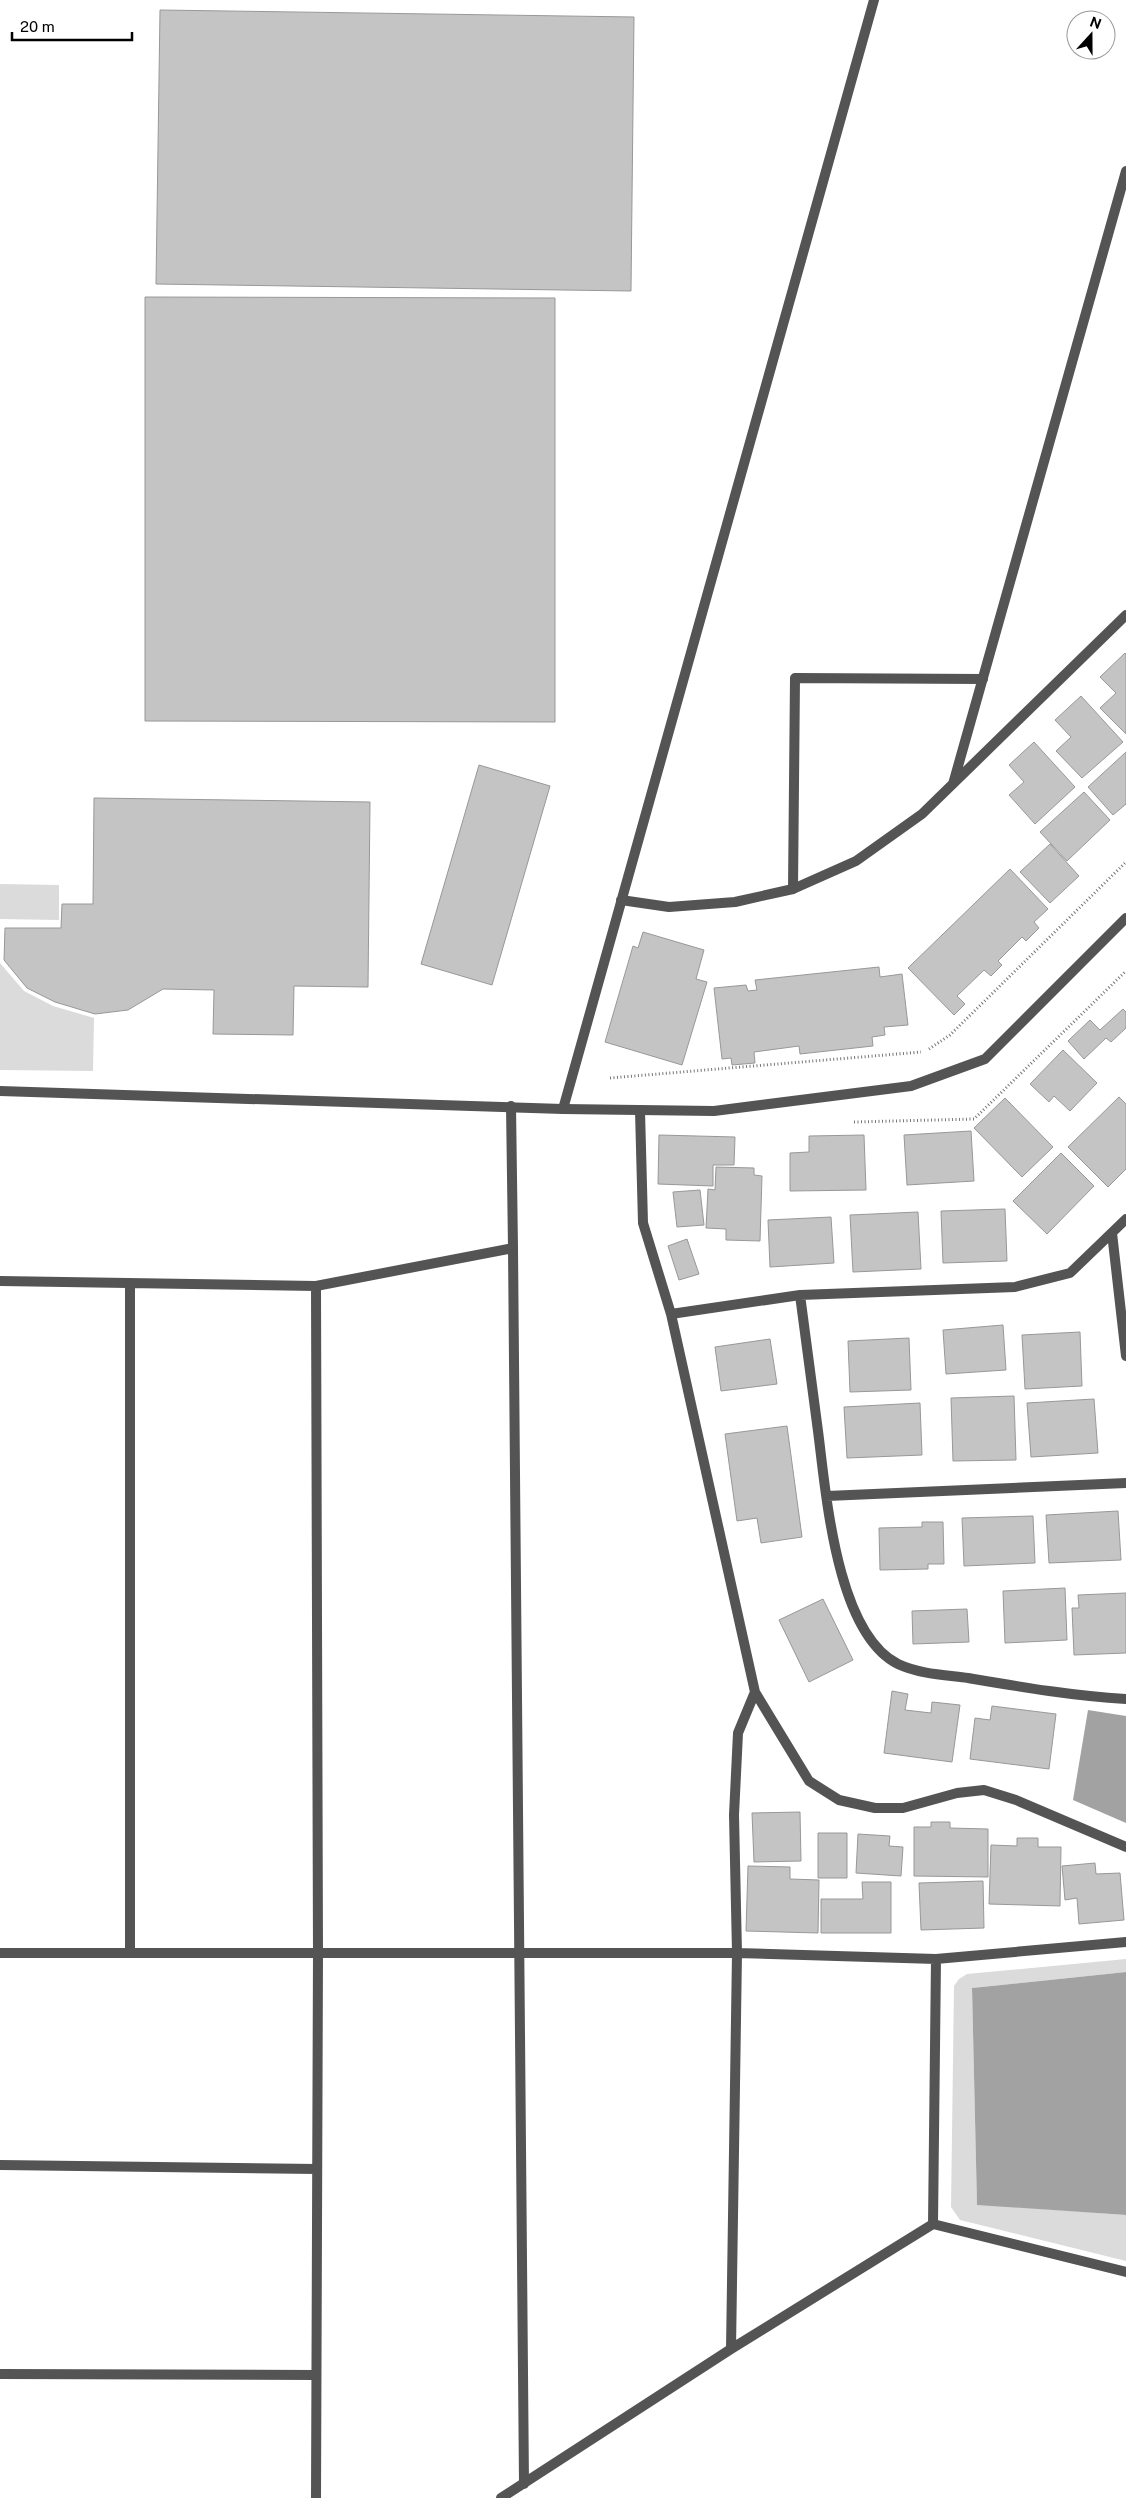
<svg xmlns="http://www.w3.org/2000/svg" width="1126" height="2498" viewBox="0 0 1126 2498" font-family="'Public Sans',sans-serif">
  <style>
    .green { fill: #dbdbdb }
    .water { fill: #a2a2a2 }
    .building { fill: #c4c4c4; stroke: #989898 }
    .lines { fill: none; stroke-linecap: round; stroke-linejoin: round }
    .path { stroke: #767676; stroke-width: 3; stroke-dasharray: 1 2.5; stroke-linecap: butt }
    .service { stroke: #545454; stroke-width: 10 }
    .minor { stroke: #545454; stroke-width: 10 }
    .tertiary { stroke: #545454; stroke-width: 10 }
  </style>
  <rect width="100%" height="100%" fill="#fff"/>
  <path class="green" d="M0,884L59,885V920L0,919Z
    M0,963L24,991L53,1006L94,1018L93,1071L0,1070Z
    M1126,1959V1972L972,1988L977,2204L1126,2215V2261L960,2220L951,2207L954,1986L959,1979L967,1974Z"/>
  <path class="water" d="M1088,1710L1126,1716V1823L1073,1800Z
    M1126,1972V2215L977,2205L972,1988Z"/>
  <path class="building" d="M160,10L634,17L631,291L156,284Z
    M145,297L555,298V722L145,721Z
    M1125,653L1126,654V734L1100,708L1116,693L1100,677Z
    M1081,696L1123,742L1082,778L1056,751L1071,737L1055,720Z
    M1034,742L1075,787L1035,824L1009,795L1024,782L1009,765Z
    M1126,752V804L1113,815L1088,787Z
    M479,765L550,786L492,985L421,964Z
    M1084,792L1110,820L1067,861L1040,832Z
    M94,798L370,802L368,987L294,986L293,1035L213,1034L214,990L163,989L128,1010L95,1014L55,1002L27,988L4,960L5,928H61L62,904H93Z
    M1050,844L1079,876L1050,903L1020,872Z
    M1010,869L1048,909L1034,922L1039,928L1026,941L1022,937L998,961L1002,965L991,976L984,970L957,996L965,1004L954,1015L908,968Z
    M643,932L704,950L696,979L707,982L682,1065L605,1042L633,946L638,948Z
    M879,967L880,977L902,974L908,1025L884,1027L885,1035L872,1037L873,1046L800,1054L799,1046L754,1052L755,1063L732,1065L731,1058L722,1059L714,988L746,985L748,991L757,990L755,980Z
    M1123,1009L1126,1012V1028L1111,1042L1106,1038L1084,1059L1068,1041L1090,1020L1100,1030Z
    M1063,1050L1097,1083L1070,1111L1054,1096L1049,1102L1030,1084Z
    M1119,1097L1126,1104V1169L1108,1187L1068,1147Z
    M1005,1098L1053,1147L1022,1177L974,1128Z
    M971,1131L974,1181L907,1185L904,1135Z
    M659,1135L735,1137L734,1165H713V1186L658,1184Z
    M864,1135L866,1190L790,1191V1153L809,1152V1136Z
    M1061,1153L1094,1186L1047,1234L1013,1201Z
    M716,1167L754,1168V1175L762,1176L760,1241L726,1240V1229L706,1228L708,1189L715,1190Z
    M700,1190L704,1225L677,1227L673,1192Z
    M1005,1209L1007,1261L943,1263L941,1211Z
    M918,1212L921,1269L853,1272L850,1215Z
    M831,1217L834,1263L770,1267L768,1220Z
    M687,1239L699,1274L679,1280L668,1246Z
    M1003,1325L1006,1370L946,1374L943,1330Z
    M1080,1332L1082,1386L1025,1389L1022,1335Z
    M909,1338L911,1390L850,1392L848,1341Z
    M770,1339L777,1384L721,1391L715,1347Z
    M1014,1396L1016,1460L953,1461L951,1398Z
    M1094,1399L1098,1453L1031,1457L1027,1403Z
    M920,1403L922,1455L847,1458L844,1407Z
    M787,1426L802,1537L761,1543L757,1518L737,1521L725,1434Z
    M1118,1511L1121,1560L1049,1563L1046,1515Z
    M1033,1516L1035,1563L964,1566L962,1518Z
    M922,1522H943L944,1564H928V1569L880,1570L879,1528L922,1527Z
    M1065,1588L1067,1640L1005,1643L1003,1591Z
    M1126,1593V1653L1074,1655L1072,1608H1079L1078,1595Z
    M823,1599L853,1660L809,1682L779,1620Z
    M967,1609L969,1642L913,1644L912,1611Z
    M892,1691L908,1694L905,1710L931,1713L932,1702L960,1705L952,1762L884,1753Z
    M992,1706L1056,1714L1049,1769L970,1759L975,1718L990,1720Z
    M800,1812L801,1861L754,1862L752,1813Z
    M931,1822H950V1828L988,1829V1877L914,1876V1827H931Z
    M818,1833H847V1878H818Z
    M858,1834L890,1836L889,1846L903,1847L901,1876L856,1873Z
    M1017,1838H1038V1847H1061L1060,1906L989,1904L991,1845L1017,1846Z
    M1095,1863L1096,1874L1120,1873L1124,1920L1079,1924L1077,1898L1065,1900L1062,1866Z
    M748,1866L790,1867V1879L819,1880L818,1933L746,1931Z
    M983,1881L984,1928L921,1930L919,1883Z
    M862,1882H891V1933H821V1899H863Z"/>
  <g class="lines">
    <path class="path" d="M929,1049L950,1035L1126,862
      M610,1078L921,1052
      M854,1122L974,1119L1126,971"/>
    <path class="service" d="M793,889L795,678L983,679"/>
    <path class="minor" d="M953,784L1126,171
      M621,900L669,907L735,902L793,889L856,861L922,814L1126,615
      M563,1109L874,0
      M640,1111L643,1223L671,1314L755,1692L738,1733L734,1815L737,1953L731,2349
      M1112,1233L1126,1356
      M513,1248L524,2484
      M0,1281L316,1286L513,1248L511,1106
      M130,1284V1953
      M800,1295C806,1340 812,1385 818,1431C826,1492 836,1633 898,1664C919,1674 946,1675 968,1678C1021,1687 1073,1696 1126,1699
      M671,1314L800,1295L1015,1287L1070,1273L1126,1219
      M827,1496L1126,1483
      M755,1692L809,1781L839,1800L875,1808H903L957,1793L984,1790L1016,1800L1126,1847
      M0,1953H737L936,1959L1126,1942
      M0,2165L317,2169
      M933,2224L936,1959
      M0,2374L316,2375
      M316,2498L318,1953L316,1286
      M501,2498L731,2349L933,2224L1126,2272"/>
    <path class="tertiary" d="M0,1091L563,1109L714,1111L911,1086L985,1059L1126,918"/>
  </g>
  <g transform="translate(1091 35) rotate(21)"><circle r="24" fill="#ffffff" stroke="#999999"/>
  <path d="M0-4L9 19L0 12L-9 19Z" fill="#000000"/>
  <text y="-8" font-size="14" font-weight="bold" text-anchor="middle" fill="#000000">N</text>
  </g>
  <path d="M12 32v8h120v-8" fill="none" stroke="#000000" stroke-width="2.5"/>
  <text x="20" y="32" font-size="15" fill="#000000" stroke="#ffffff" stroke-width="4" paint-order="stroke">20 m</text>
</svg>
